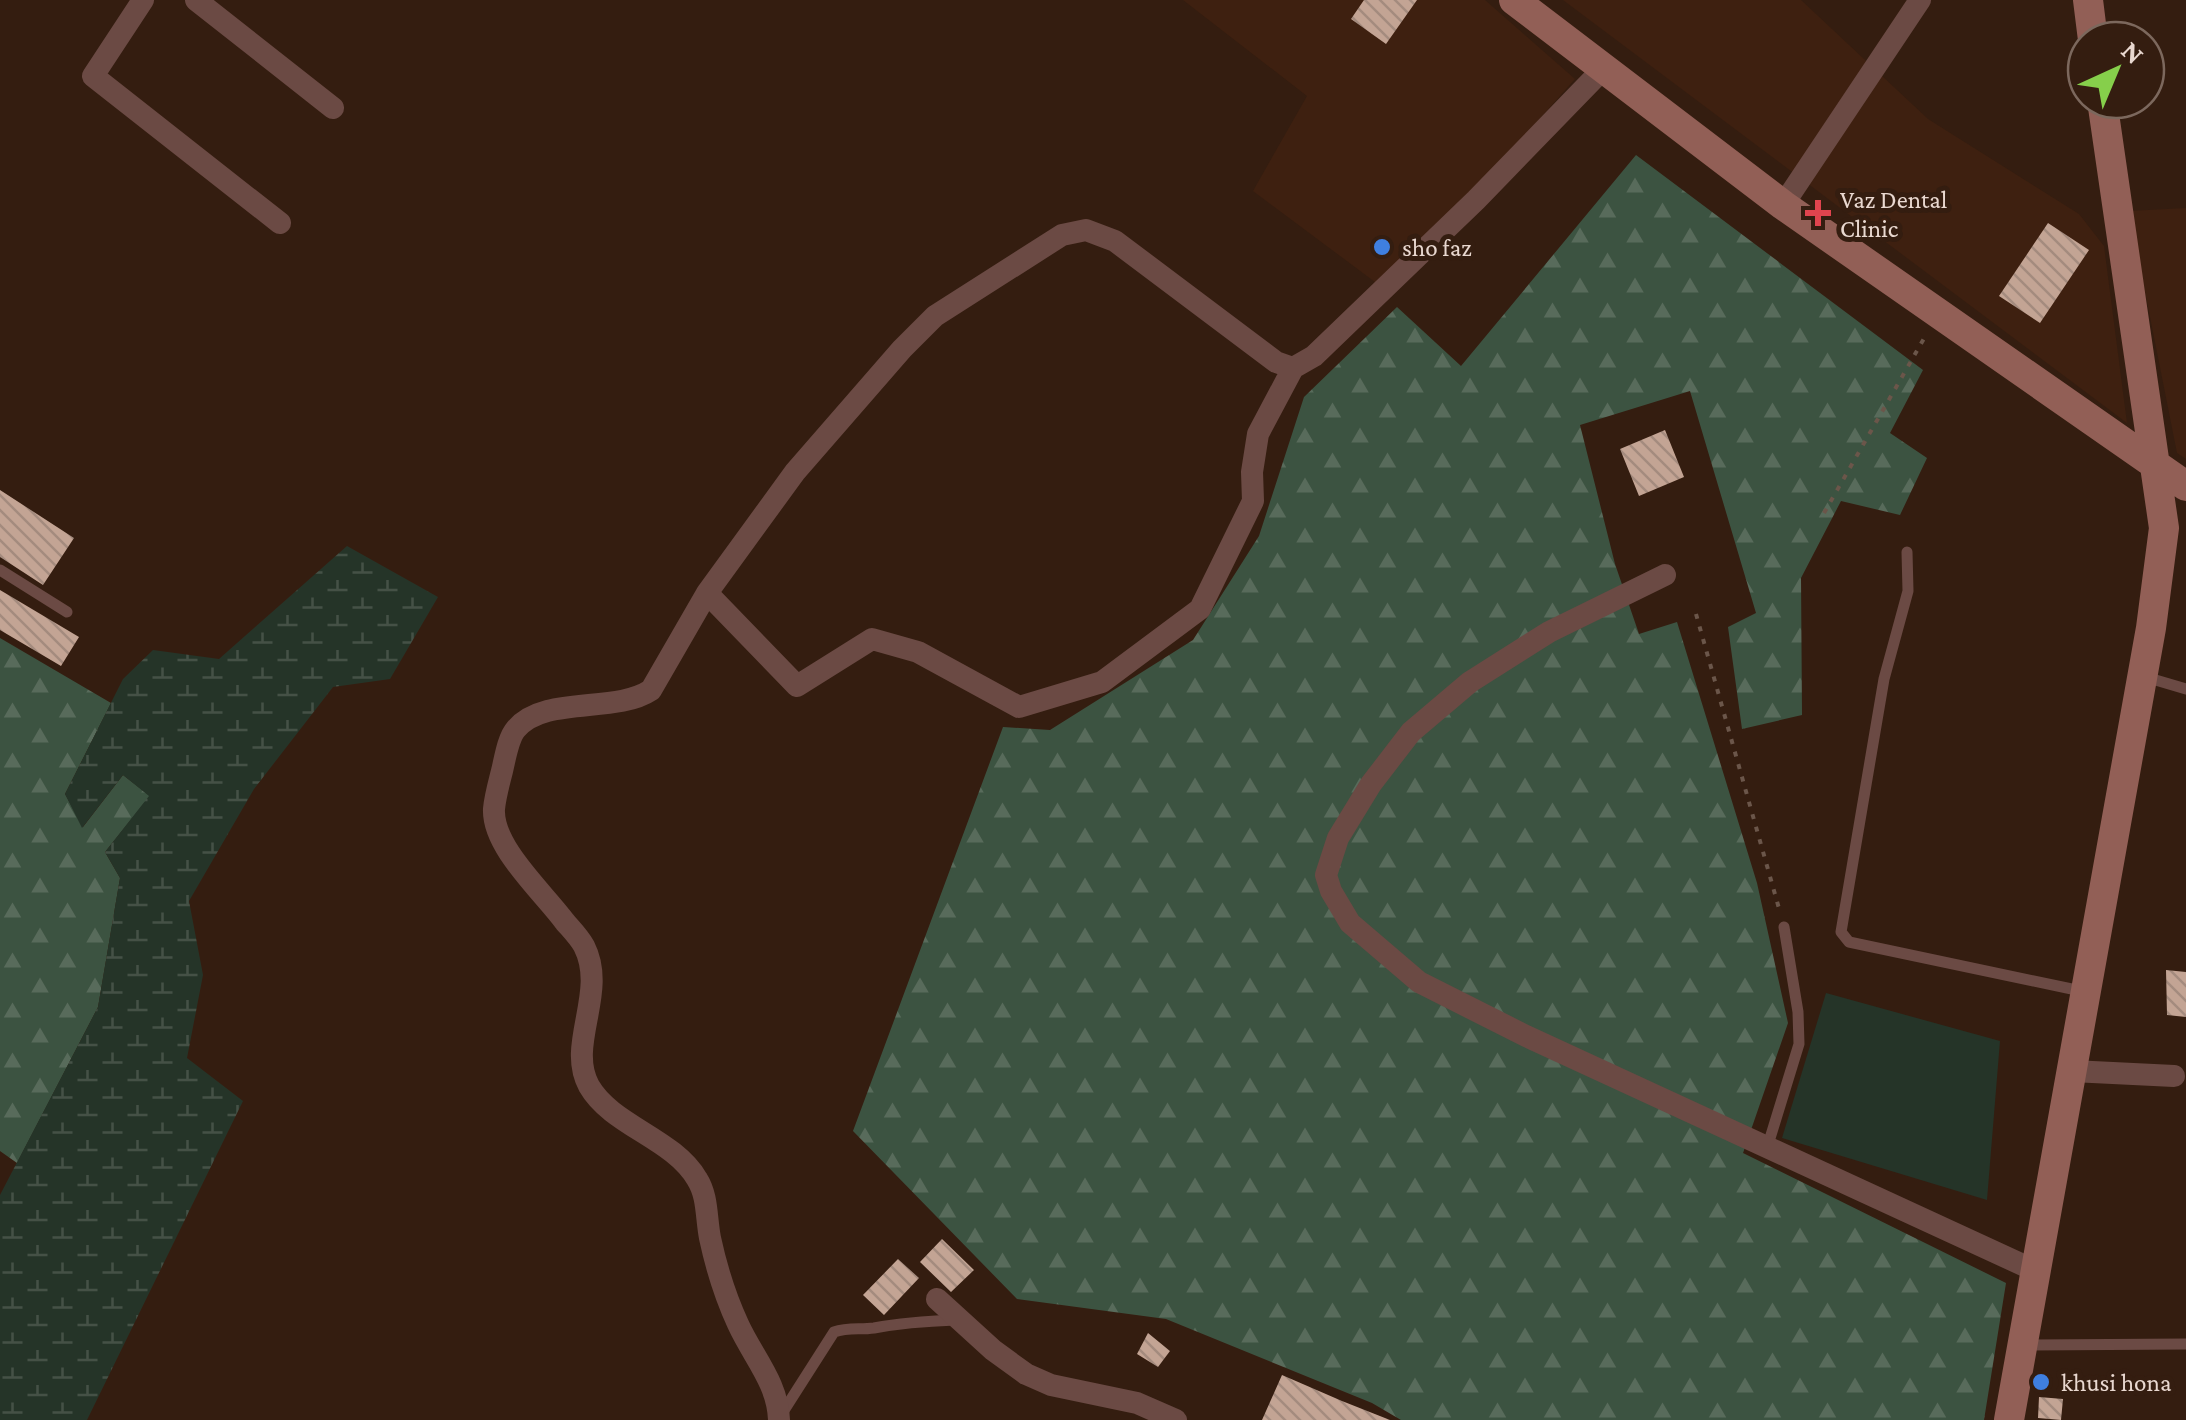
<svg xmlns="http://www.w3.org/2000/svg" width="2186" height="1420" viewBox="0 0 2186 1420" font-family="'Crimson Pro',serif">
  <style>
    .built { fill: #3e2010 }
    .forest { fill: url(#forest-firs) }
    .wetland { fill: url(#wetland-marsh) }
    .pitch { fill: #253428 }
    .building { fill: url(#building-back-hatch) }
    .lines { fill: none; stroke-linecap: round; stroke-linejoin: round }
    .path { stroke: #6b564a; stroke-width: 4; stroke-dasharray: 5 8; stroke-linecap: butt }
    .lane { stroke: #6b4a44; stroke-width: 11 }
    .street { stroke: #6b4a44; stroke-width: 22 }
    .secondary { stroke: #925f56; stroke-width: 30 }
    .health-dot { fill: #e0444e; stroke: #341d10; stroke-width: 4 }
    .shop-dot { fill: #3f7fe0; stroke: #341d10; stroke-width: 4 }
    .labels { text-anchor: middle; stroke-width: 10; stroke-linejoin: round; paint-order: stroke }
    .poi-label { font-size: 25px; fill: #e9d8d0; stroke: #341d10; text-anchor: start }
  </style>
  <defs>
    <pattern id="forest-firs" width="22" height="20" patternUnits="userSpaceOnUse" patternTransform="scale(2.5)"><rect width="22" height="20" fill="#3c5341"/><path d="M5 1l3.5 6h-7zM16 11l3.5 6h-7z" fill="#586b5b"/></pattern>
    <pattern id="wetland-marsh" width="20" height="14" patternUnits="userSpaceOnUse" patternTransform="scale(2.5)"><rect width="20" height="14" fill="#253428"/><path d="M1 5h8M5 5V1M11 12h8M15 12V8" fill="none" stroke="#455146"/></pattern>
    <pattern id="building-back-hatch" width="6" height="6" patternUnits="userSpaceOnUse" patternTransform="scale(2.5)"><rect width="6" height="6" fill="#c3a494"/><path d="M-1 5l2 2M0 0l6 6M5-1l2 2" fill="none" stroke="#a48b7e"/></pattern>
  </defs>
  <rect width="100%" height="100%" fill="#341d10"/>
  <path class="built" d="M1183,0H1485L1575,79L1387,291L1253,191L1307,96Z
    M1563,0H1801L1928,119L2079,214L2104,246L2127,423Z
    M2186,208V459L2177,453L2129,211Z"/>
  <path class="forest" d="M1636,155L1923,370L1890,433L1927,458L1900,515L1841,501L1801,578L1802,715L1742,729L1728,627L1756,613L1690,391L1580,425L1615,564L1639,634L1677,622L1757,883L1788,1023L1743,1153L2006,1283L1984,1420H1401L1372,1403L1166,1319L1017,1299L853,1131L1003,727L1050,730L1193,640L1259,536L1304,397L1397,307L1461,366Z
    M0,638L111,703L65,794L83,827L123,775L150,796L105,852L120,878L98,1007L17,1163L0,1151Z"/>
  <path class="wetland" d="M347,546L438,597L390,679L333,687L254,789L189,901L203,975L187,1058L243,1101L87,1420H0V1195L98,1007L120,878L105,852L149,796L123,775L82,828L65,794L123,679L153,650L219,659Z"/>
  <path class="pitch" d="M1826,993L2000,1041L1987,1200L1782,1138Z"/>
  <path class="building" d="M1364,0H1417L1386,44L1351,19Z
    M2048,223L2089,250L2040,323L1999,296Z
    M1665,430L1684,477L1639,496L1620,449Z
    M0,490L74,538L43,585L0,557Z
    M0,590L79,637L61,666L0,630Z
    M2166,970L2186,972V1017L2167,1015Z
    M942,1239L974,1270L951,1292L920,1262Z
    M898,1259L919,1278L884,1315L863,1295Z
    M1148,1333L1170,1351L1158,1367L1137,1354Z
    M1282,1375L1342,1401L1390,1420H1262Z
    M2039,1397L2063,1399L2061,1420L2038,1418Z"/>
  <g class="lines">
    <path class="path" d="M1824,513L1926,335
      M1696,614L1780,912"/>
    <path class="lane" d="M1907,552L1908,591L1884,679L1841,932L1849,942L2086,992
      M0,570L67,612
      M2142,676L2186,689
      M1767,1148L1799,1044L1798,1012L1784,927
      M2026,1345L2186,1344
      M781,1415L834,1332C848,1327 860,1330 874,1328C901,1323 928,1321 955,1320"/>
    <path class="street" d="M143,0L93,76L280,223
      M196,0L333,108
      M1783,205L1920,0
      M1665,575L1549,632L1470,682L1411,732L1371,784L1338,838L1326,875L1331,891L1350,923L1419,982L1526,1036L2036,1271
      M707,593L797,686L872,639L918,652L1019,707L1102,682L1200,609L1253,501L1252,472L1258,434L1293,368
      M2072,1071L2174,1076
      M937,1299L993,1350L1026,1374L1051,1385L1137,1403L1176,1420
      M779,1420C778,1383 753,1357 738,1324C726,1298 716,1266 710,1238C706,1218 708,1196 697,1179C673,1138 612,1126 589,1086C566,1044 608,993 584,946C579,937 571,929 565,922C543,892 492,847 494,809C495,797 499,783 502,771C505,759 508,738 516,729C545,695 615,714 651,690L707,593L795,472L902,349L935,316L1062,235L1086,230L1115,241L1276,362L1293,368L1314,356L1476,200L1604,68"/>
    <path class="secondary" d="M1514,0L1783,205L2186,486
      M2088,0L2093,40
      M2009,1420L2151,628L2164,528L2102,100"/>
  </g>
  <path class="health-dot" d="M1813 198h10v10h10v10h-10v10h-10v-10h-10v-10h10z"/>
  <g class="shop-dot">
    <circle cx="1382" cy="247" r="10"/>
    <circle cx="2041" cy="1382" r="10"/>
  </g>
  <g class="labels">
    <g class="poi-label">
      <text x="1840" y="208">Vaz Dental<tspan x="1840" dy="29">Clinic</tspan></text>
      <text x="1402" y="256">sho faz</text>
      <text x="2061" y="1391">khusi hona</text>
    </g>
  </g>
  <g transform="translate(2116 70) rotate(44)"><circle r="48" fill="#341d10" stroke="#7c685d" stroke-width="2.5"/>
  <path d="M0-8L18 38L0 25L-18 38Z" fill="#86cf4b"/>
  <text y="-15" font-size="28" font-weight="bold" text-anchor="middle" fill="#e9d8d0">N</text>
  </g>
</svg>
